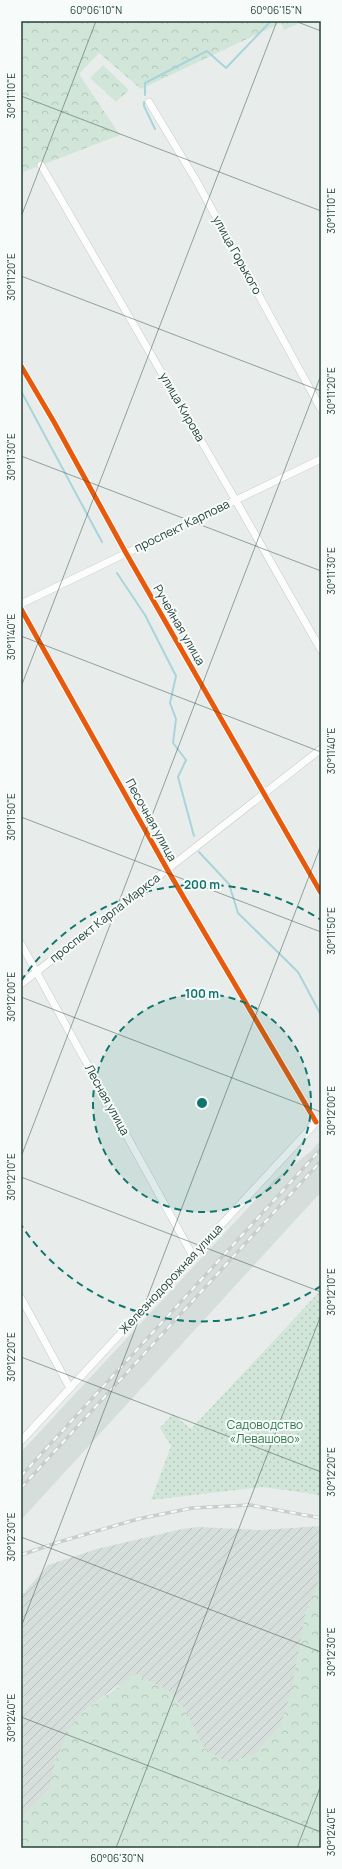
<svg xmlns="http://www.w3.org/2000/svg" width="342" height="1869" viewBox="0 0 342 1869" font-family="Manrope,sans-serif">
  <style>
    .built { fill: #d6dedb }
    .industrial { fill: url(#industrial-furrows) }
    .forest { fill: url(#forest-crowns) }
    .garden { fill: url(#garden-dots) }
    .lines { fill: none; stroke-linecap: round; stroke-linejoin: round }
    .stream { stroke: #a9d4db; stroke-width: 2 }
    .street-casing { stroke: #c5cac8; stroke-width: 8 }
    .street { stroke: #fcfcfc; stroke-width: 7 }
    .rail-casing { stroke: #c9cdcc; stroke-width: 3.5 }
    .rail { stroke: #f7fbf9; stroke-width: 2; stroke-dasharray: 6; stroke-linecap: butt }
    .cycleway-casing { stroke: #f7fbf9; stroke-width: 8 }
    .cycleway { stroke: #e8590c; stroke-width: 5 }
    .ticks { fill: none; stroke: #24423a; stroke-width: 1; stroke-opacity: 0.45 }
    .ring { fill: none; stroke: #0f766e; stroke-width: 2; stroke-dasharray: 7 5 }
    .labels { text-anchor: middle; stroke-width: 4; stroke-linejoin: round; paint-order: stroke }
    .street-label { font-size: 12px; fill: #24423a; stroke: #f7fbf9 }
    .park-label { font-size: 12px; fill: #2d7a4b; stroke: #f7fbf9 }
    .centre { fill: #0f766e; stroke: #f7fbf9; stroke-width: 2 }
    .ring-label { font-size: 12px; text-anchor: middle; font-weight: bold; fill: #0f766e; stroke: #f7fbf9; stroke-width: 4; stroke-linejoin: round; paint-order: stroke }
    .neatline { fill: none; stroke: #24423a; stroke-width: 1.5 }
    .ticks-label { font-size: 10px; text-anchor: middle; fill: #24423a }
  </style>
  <defs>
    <pattern id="industrial-furrows" width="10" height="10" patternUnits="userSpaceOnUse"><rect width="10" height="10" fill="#d6dedb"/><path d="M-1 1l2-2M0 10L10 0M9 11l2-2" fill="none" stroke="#b8c0bd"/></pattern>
    <pattern id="forest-crowns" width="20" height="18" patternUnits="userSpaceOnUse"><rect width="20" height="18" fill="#d1e6d8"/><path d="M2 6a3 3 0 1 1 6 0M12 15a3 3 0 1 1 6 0" fill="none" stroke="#b3c6ba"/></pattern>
    <pattern id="garden-dots" width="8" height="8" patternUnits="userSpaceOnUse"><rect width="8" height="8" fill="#d1e6d8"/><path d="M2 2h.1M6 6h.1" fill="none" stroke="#b3c6ba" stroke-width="1.8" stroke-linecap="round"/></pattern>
  </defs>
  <rect width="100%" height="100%" fill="#e8edeb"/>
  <path class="built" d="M321,1140V1192L21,1520V1452L273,1181L311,1151Z"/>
  <path class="industrial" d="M321,1526V1601L279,1748L225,1768L118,1685L83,1712L56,1760L49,1790L21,1819V1596L48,1565L97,1549L182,1529L198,1527L261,1530Z"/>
  <path class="forest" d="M21,21H304L284,30L281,23L141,89L99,53L79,74L120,135L21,173Z
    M103,65L129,90L116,102L90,78Z
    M321,1575V1848H21V1818L49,1790L56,1760L70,1727L83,1712L136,1674L169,1691L186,1711L204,1748L227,1762L254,1755L280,1726L290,1696L306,1611Z"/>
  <path class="garden" d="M321,1290V1496L313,1494L263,1487L151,1500L171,1446L160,1428L173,1414L191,1429Z"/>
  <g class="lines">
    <path class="stream" d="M145,95V83L207,51L226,68L271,21
      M144,102V106L155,129
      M21,391L102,542
      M117,573L145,615L176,676L170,703L176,719L173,743L186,760L178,777L194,836
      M199,852L229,884L238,913L298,972L321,1015"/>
    <defs>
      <path id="street" d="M149,102L197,182L321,409
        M41,165L232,494L321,650
        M21,366L54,422L126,553L321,893
        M21,604L321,459
        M21,609L167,869L316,1122
        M21,944L193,1256
        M21,984L321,749
        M21,1298L70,1388
        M21,1441L321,1117"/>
    </defs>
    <use href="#street" class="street-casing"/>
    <use href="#street" class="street"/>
    <defs>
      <path id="rail" d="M21,1476L321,1149
        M21,1488L321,1161
        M21,1555L59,1542L138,1519L192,1508L250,1505L321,1518"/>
    </defs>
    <use href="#rail" class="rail-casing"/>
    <use href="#rail" class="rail"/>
    <defs>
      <path id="cycleway" d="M21,366L54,422L126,553L321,893
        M21,609L167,869L316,1122"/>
    </defs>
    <use href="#cycleway" class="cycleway-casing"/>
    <use href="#cycleway" class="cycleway"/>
  </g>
  <path class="ticks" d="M295,21L321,31M21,96L321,211M21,217L96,21M21,276L321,391M21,456L321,571M21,636L321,752M21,687L277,21M21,817L321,932M21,997L321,1112M21,1157L321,375M21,1177L321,1292M21,1357L321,1472M21,1537L321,1652M21,1627L321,845M21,1717L321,1832M116,1848L321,1315M297,1848L321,1785"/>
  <circle cx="202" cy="1103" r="109" fill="#0f766e" fill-opacity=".12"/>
  <g class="ring">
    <circle cx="202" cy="1103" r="109"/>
    <path d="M321 1286A218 218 0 0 1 21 1225M21 981A218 218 0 0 1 321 920"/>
  </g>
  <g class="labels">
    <g class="street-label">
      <text transform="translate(237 255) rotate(61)" y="4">улица Горького</text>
      <text transform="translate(182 407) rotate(60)" y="4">улица Кирова</text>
      <text transform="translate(182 526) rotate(-26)" y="4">проспект Карпова</text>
      <text transform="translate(179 625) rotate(60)" y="4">Ручейная улица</text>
      <text transform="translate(151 820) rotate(61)" y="4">Песочная улица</text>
      <text transform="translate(105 918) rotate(-38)" y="4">проспект Карла Маркса</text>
      <text transform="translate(107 1100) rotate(61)" y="4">Лесная улица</text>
      <text transform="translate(171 1279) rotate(-47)" y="4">Железнодорожная улица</text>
    </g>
    <g class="park-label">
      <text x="265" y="1429">Садоводство<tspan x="265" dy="14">«Левашово»</tspan></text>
    </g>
  </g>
  <circle cx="202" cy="1103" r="6" class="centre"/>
  <g class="ring-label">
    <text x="202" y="889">200 m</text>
    <text x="202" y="998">100 m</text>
  </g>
  <rect width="342" height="1869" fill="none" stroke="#f7fbf9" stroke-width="44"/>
  <rect x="22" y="22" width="298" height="1825" class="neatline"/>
  <g class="ticks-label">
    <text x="96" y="14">60°06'10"N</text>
    <text x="276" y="14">60°06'15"N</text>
    <text transform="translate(11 96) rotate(-90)" y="4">30°11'10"E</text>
    <text transform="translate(331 211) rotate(-90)" y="4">30°11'10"E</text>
    <text transform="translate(11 277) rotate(-90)" y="4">30°11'20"E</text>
    <text transform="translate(331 391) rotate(-90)" y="4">30°11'20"E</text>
    <text transform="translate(11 457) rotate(-90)" y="4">30°11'30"E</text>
    <text transform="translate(331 571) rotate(-90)" y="4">30°11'30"E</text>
    <text transform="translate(11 637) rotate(-90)" y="4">30°11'40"E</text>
    <text transform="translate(331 751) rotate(-90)" y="4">30°11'40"E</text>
    <text transform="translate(11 817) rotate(-90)" y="4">30°11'50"E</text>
    <text transform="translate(331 931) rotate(-90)" y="4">30°11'50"E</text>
    <text transform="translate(11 997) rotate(-90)" y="4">30°12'00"E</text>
    <text transform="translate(331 1111) rotate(-90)" y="4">30°12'00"E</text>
    <text transform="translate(11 1177) rotate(-90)" y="4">30°12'10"E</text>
    <text transform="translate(331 1292) rotate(-90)" y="4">30°12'10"E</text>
    <text transform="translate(11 1357) rotate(-90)" y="4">30°12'20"E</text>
    <text transform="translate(331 1472) rotate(-90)" y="4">30°12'20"E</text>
    <text transform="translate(11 1537) rotate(-90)" y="4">30°12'30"E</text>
    <text transform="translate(331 1652) rotate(-90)" y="4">30°12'30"E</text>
    <text transform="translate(11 1718) rotate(-90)" y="4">30°12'40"E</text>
    <text transform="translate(331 1832) rotate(-90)" y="4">30°12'40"E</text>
    <text x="117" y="1862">60°06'30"N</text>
  </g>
</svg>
